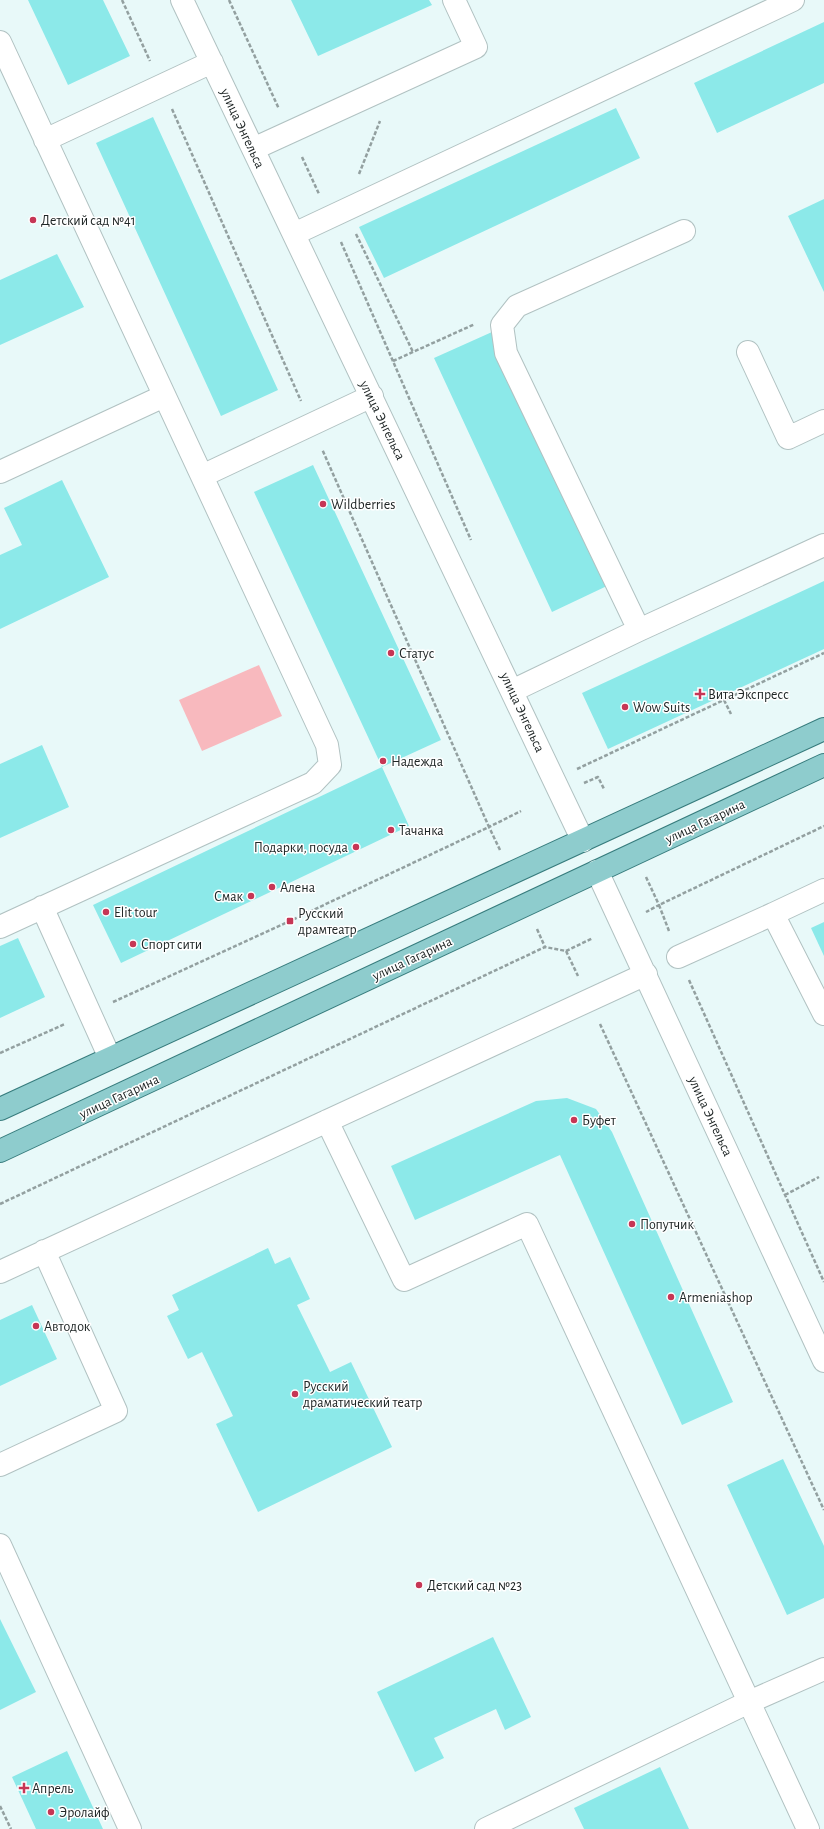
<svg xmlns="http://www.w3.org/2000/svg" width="824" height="1829" viewBox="0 0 824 1829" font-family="'Alegreya Sans',sans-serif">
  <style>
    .green { fill: #f8b9be }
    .building { fill: #8ce9e9 }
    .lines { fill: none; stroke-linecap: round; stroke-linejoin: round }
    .minor-casing { stroke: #b1c2c2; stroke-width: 24 }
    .major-casing { stroke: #377c7d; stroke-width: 24 }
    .path { stroke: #93a0a0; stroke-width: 2.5; stroke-dasharray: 4 2; stroke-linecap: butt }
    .minor { stroke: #fff; stroke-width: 22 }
    .major { stroke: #8ecccd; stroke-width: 22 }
    .poi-dot { fill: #c63655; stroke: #fff; stroke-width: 1.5 }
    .labels { text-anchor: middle; stroke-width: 3; stroke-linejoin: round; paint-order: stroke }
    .street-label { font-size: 14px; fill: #202727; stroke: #fff }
    .poi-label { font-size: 14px; fill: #202727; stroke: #fff; text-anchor: start }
  </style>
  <rect width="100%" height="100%" fill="#e8f9f9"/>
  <path class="green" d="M259,665L282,716L202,751L179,700Z"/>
  <path class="building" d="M28,0H103L130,56L68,85Z
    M291,0H429L432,5L318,56Z
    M824,22V83L717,133L694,83Z
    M616,108L640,158L384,278L359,227Z
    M153,117L278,390L221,416L96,143Z
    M824,199V292L788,216Z
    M57,254L84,307L0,345V280Z
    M492,332L609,585L552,612L434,358Z
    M313,465L441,740L382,767L254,492Z
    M62,480L109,577L0,629V555L22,545L4,508Z
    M824,581V649L608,749L582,693Z
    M42,745L69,807L0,838V764Z
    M382,767L409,826L121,963L93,905Z
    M824,922V956L811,928Z
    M18,938L45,997L0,1018V946Z
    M567,1098L596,1109L612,1132L733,1402L682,1425L560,1155L415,1220L391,1166L536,1101Z
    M268,1248L275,1264L290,1257L310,1299L297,1305L330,1372L351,1362L392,1447L258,1512L216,1424L233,1416L202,1352L188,1359L167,1316L179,1310L172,1295Z
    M32,1305L57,1359L0,1386V1320Z
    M783,1459L824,1546V1598L787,1615L727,1485Z
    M0,1619L36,1692L0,1710Z
    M493,1637L531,1717L505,1730L496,1709L434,1738L444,1758L415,1772L377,1692Z
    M67,1751L103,1829H36L12,1777Z
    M660,1767L689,1829H584L574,1808Z"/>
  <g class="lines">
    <defs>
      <path id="minor" d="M182,0L583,841
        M0,42L327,745L330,765L313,783L0,927
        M45,140L212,62
        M253,149L476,47L454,0
        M294,234L793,0
        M748,352L788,438L824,421
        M0,472L164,396
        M202,476L372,396
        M639,630L506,353L502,325L517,306L684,231
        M512,691L639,630L824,545
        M597,871L824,1361
        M824,890L773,914L824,1014
        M42,907L110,1058
        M678,957L773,914
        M327,1121L404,1280L527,1224L808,1829
        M0,1272L646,974
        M0,1465L116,1411L44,1251
        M0,1545L130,1829
        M486,1829L749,1702L824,1669"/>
      <path id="major" d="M0,1109L824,729
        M0,1151L824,765"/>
    </defs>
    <use href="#minor" class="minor-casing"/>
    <use href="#major" class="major-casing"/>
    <path class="path" d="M122,0L150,61
      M229,0L279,109
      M172,109L301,401
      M302,157L319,194
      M359,174L380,121
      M356,234L413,352
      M341,242L471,540
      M393,361L475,324
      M724,700L731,714
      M577,769L824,653
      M584,783L598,777L604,789
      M500,850L489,827L521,811
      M646,877L659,905L646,912
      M537,929L545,947
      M669,931L659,905L824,826
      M566,951L593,938
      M689,980L824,1282
      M113,1002L290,921L489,827L322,449
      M600,1024L824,1510
      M0,1053L65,1024
      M785,1195L819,1177
      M0,1204L545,947L566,951L578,976
      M0,1806L11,1829"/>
    <use href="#minor" class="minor"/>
    <use href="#major" class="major"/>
  </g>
  <g class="poi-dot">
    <circle cx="33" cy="220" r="4"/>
    <circle cx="323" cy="504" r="4"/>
    <circle cx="391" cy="653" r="4"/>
    <path d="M698 688h4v4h4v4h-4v4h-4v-4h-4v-4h4z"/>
    <circle cx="625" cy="707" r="4"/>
    <circle cx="383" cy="761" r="4"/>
    <circle cx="391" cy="830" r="4"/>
    <circle cx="356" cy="847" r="4"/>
    <circle cx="272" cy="887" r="4"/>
    <circle cx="251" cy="896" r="4"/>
    <circle cx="106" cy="912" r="4"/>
    <rect x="286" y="917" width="8" height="8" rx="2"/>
    <circle cx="133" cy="944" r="4"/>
    <circle cx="574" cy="1120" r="4"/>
    <circle cx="632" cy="1224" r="4"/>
    <circle cx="671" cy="1297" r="4"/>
    <circle cx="36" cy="1326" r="4"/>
    <circle cx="295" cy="1394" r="4"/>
    <circle cx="419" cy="1585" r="4"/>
    <path d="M22 1782h4v4h4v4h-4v4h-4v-4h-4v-4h4z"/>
    <circle cx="51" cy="1812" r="4"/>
  </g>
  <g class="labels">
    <g class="street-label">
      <text transform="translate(243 128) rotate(65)" y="5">улица Энгельса</text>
      <text transform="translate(383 420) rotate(64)" y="5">улица Энгельса</text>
      <text transform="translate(523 712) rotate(65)" y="5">улица Энгельса</text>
      <text transform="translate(705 821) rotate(-25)" y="5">улица Гагарина</text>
      <text transform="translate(412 958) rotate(-25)" y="5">улица Гагарина</text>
      <text transform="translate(119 1096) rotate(-25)" y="5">улица Гагарина</text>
      <text transform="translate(711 1116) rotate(65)" y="5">улица Энгельса</text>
    </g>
    <g class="poi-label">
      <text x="41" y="225">Детский сад №41</text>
      <text x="331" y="509">Wildberries</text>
      <text x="399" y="658">Статус</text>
      <text x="708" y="699">Вита Экспресс</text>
      <text x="633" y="712">Wow Suits</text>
      <text x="391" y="766">Надежда</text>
      <text x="399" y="835">Тачанка</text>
      <text x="348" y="852" text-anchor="end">Подарки, посуда</text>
      <text x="280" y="892">Алена</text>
      <text x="243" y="901" text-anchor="end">Смак</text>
      <text x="114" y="917">Elit tour</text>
      <text x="298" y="918">Русский<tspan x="298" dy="16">драмтеатр</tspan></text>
      <text x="141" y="949">Спорт сити</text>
      <text x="582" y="1125">Буфет</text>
      <text x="640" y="1229">Попутчик</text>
      <text x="679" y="1302">Armeniashop</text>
      <text x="44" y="1331">Автодок</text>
      <text x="303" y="1391">Русский<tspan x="303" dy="16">драматический театр</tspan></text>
      <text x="427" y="1590">Детский сад №23</text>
      <text x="32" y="1793">Апрель</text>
      <text x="59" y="1817">Эролайф</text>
    </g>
  </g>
</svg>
